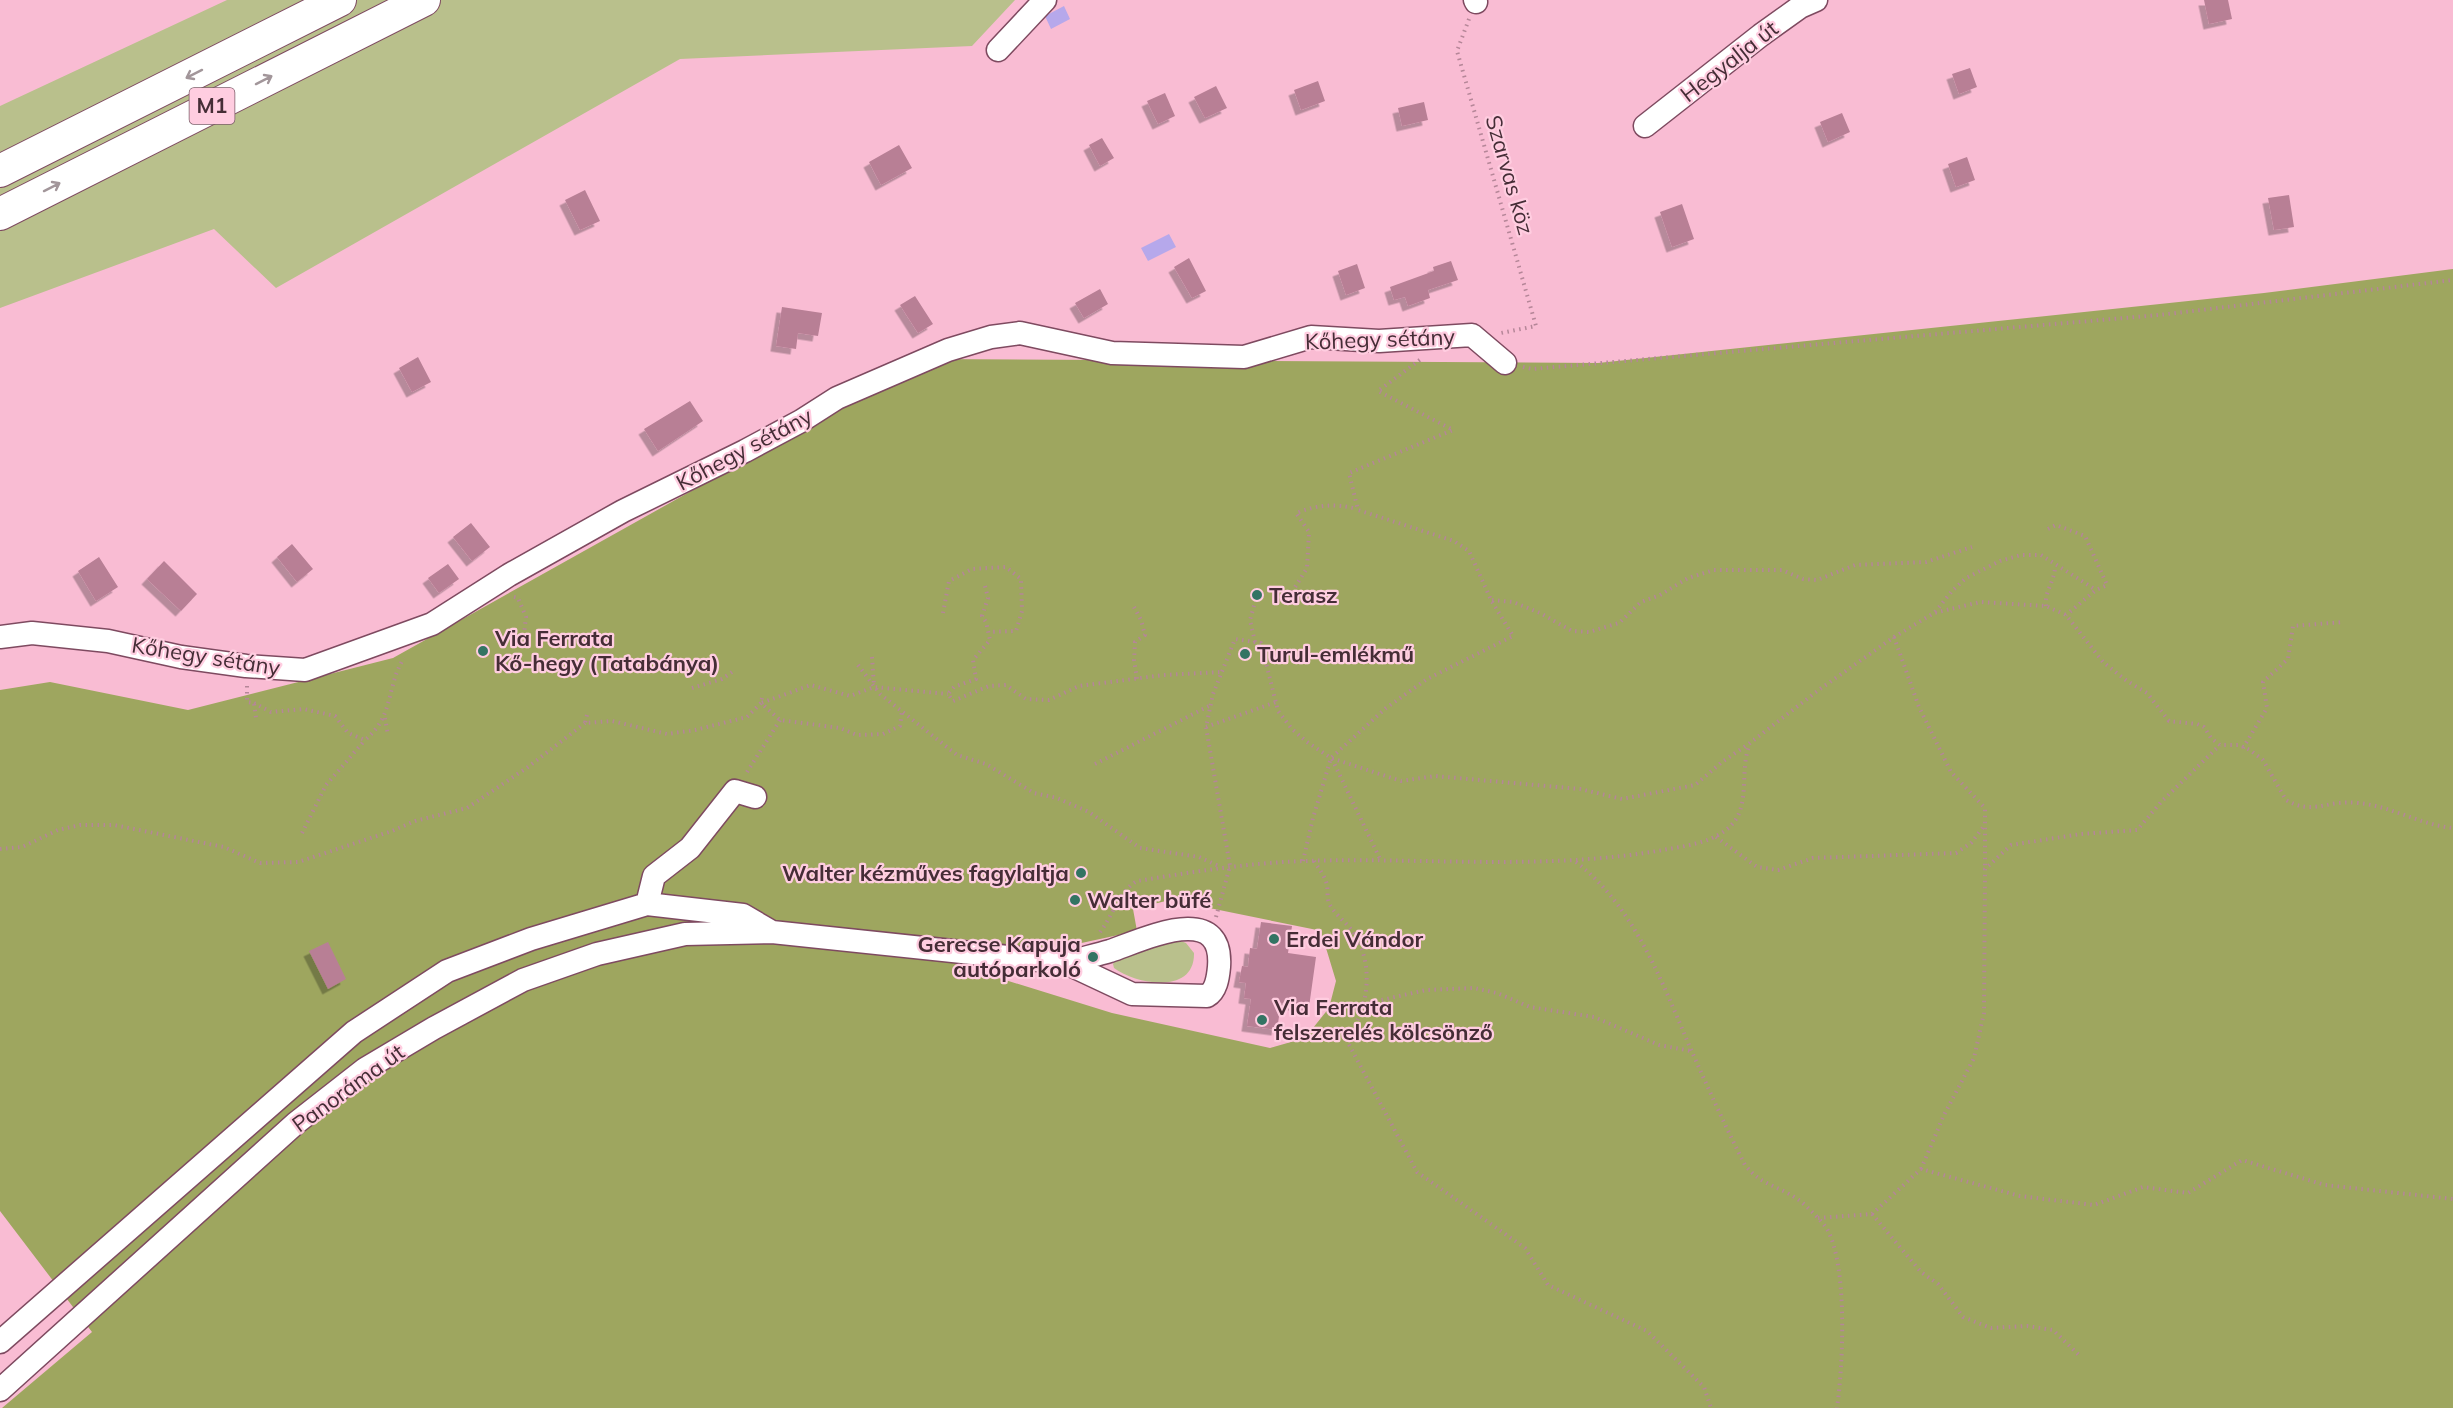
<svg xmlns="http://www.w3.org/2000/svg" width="2453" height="1408" viewBox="0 0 2453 1408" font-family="Mulish,sans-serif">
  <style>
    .green { fill: #b9c08c }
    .forest { fill: #9ea65f; fill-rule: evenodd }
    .water { fill: #b6a8eb }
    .building { fill: #b87f95; filter: url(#shadow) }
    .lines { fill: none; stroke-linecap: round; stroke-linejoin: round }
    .minor-casing { stroke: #7e4a60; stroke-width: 25 }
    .highway-casing { stroke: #7e4a60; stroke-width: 34 }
    .path { stroke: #b58698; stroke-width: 4; stroke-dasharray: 1.5 4.5; stroke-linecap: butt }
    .minor { stroke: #fff; stroke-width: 22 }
    .highway { stroke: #fff; stroke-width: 32 }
    .oneway { stroke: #a2969a }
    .poi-dot { fill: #337463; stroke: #ffcde0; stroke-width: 2 }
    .labels { text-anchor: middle; stroke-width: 4.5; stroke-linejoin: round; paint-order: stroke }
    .shield { fill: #ffcde0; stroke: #7d5d69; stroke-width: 1.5 }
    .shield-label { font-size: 21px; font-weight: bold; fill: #452d36 }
    .street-label { font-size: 22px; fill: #452d36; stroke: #ffcde0 }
    .poi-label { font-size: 22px; font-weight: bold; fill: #452d36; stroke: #ffcde0; text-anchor: start }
  </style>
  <defs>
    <filter id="shadow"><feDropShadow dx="-5.5" dy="5.5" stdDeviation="0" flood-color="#0004"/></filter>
  </defs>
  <rect width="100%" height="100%" fill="#f9bcd3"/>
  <path class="green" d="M227,0H1015L972,46L680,59L276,288L214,229L0,308V106Z
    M1178,940L1186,943L1194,953C1195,995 1137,985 1114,968L1113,964L1117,957Z"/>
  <path class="forest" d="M2453,269V1408H2L92,1332L0,1211V690L50,682L188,710L393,658L927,359L1598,363L2264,293ZM1170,900L1317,930L1326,948L1336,981L1329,1008L1305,1038L1270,1048L1112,1013L957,965L961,939L1049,950L1137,931L1133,909Z"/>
  <path class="water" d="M1064,6L1070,19L1051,29L1045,16Z
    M1169,234L1176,247L1148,261L1141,248Z"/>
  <path class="building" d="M2204,0H2228L2232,19L2209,24Z
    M1970,68L1977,87L1959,94L1952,74Z
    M1318,81L1325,101L1301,110L1294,90Z
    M1216,86L1227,108L1205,118L1194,97Z
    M1165,93L1175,116L1158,124L1147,101Z
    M1424,102L1428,120L1402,126L1398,108Z
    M1842,113L1850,132L1828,142L1820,122Z
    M1102,138L1114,158L1100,166L1089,145Z
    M899,145L912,168L881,185L869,162Z
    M1967,157L1975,180L1956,187L1948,164Z
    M585,190L600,221L580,230L565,200Z
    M2289,195L2294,227L2274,230L2268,198Z
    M1682,204L1694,239L1672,247L1660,212Z
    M1189,258L1206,291L1192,298L1174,267Z
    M1451,261L1458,280L1428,290L1430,298L1408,306L1405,297L1394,300L1390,287L1434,271L1433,267Z
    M1357,264L1365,288L1346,295L1338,271Z
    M1100,289L1108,304L1084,318L1075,303Z
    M915,296L933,324L918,333L900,305Z
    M782,307L822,313L818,336L798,333L796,349L776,346Z
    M418,357L431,382L412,392L399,368Z
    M690,401L703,421L658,451L644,429Z
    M471,523L490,547L472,561L453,537Z
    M292,544L313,569L297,582L277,557Z
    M99,557L118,587L96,601L78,571Z
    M164,561L197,594L181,611L147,579Z
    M448,564L459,579L439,593L428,578Z
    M1261,922L1292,926L1288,953L1316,957L1309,1007L1281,1003L1277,1030L1247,1026L1251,999L1244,998L1246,983L1239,982L1242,966L1248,967L1250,948L1257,949Z
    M328,942L346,979L328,989L309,951Z"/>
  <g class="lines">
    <defs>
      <path id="minor" d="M1475,0L1476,2
        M998,50L1045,0
        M1645,126L1761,35L1800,7L1816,0
        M0,637L32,633L108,641L181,657L246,666L305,670L432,624L509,575L623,511L745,451L801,421L837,398L948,350L991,337L1020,333L1112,353L1244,357L1311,337L1379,341L1472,335L1505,363
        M647,904L654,876L690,848L735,791L755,797
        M0,1342L354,1032L447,971L531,939L647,904L743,915L772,932
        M0,1390L296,1123L365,1069L434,1028L523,980L597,954L685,934L772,932L1066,963L1132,994L1207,996C1216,991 1218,978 1219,967C1224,900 1143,940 1110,951C1096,955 1080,959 1066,963"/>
      <path id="highway" d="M0,171L340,0
        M0,214L424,0"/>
    </defs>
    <use href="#minor" class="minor-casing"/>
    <use href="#highway" class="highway-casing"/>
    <path class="path" d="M1469,19L1457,51L1536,326L1501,333
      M1523,367L1532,369L2159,315L2453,280
      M2048,529L2056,525L2085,536L2107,585L2096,590L2066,615
      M985,586L988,598L982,616L986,622L990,640L973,660L976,679L954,687L948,694L953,701L989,686L1006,685L1026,699L1049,700L1079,686L1164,675L1221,672
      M1292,592L1307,568L1309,532L1296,513C1317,505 1335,503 1357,509
      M514,597L518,598L526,617L524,634
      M1492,600L1513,602L1540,613L1572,631L1589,632L1619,623L1641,602L1660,595L1688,578L1714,570H1782L1803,579L1817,580L1855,565L1926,562L1972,547
      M2046,606C2044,592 2055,581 2055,566
      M1134,607L1141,620L1145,635L1135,642L1134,660L1137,679
      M1935,612L1952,591L1966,578L2000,561L2021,555H2041L2096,590
      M943,613L949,581L972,569L1006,567L1021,579L1022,611L1016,631L989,632
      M1894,637L1919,707L1951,772L1985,808V869
      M1255,642L1250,620L1257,595
      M872,657L874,686
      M858,665L880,694L957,755L986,764L1034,793L1057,798L1089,812L1140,848L1199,857L1221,867
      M247,686V702L254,703L256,718
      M692,688L722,679L735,670
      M762,698L761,703L811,685L850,696L874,687L948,694
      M254,703L271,712L304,709L335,716L348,733L365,740C395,715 386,686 404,658
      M587,715L585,723L612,721L667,734L695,730L747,717L761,703L780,720L840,728L857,735L883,734L900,726L902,711
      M385,718L388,735
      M1206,727L1276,702
      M2243,748L2267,708L2263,682L2288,659L2293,626L2344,622
      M1332,759L1381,861
      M1095,764L1209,706
      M747,772L780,720
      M302,833L326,785L365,740
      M1716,837L1757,867L1778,870L1813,858L1956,853L1971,843L1985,825
      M0,849L22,847L58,830L80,825H114L224,847L260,863L298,862L392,831L415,821L467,808L528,767L585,723
      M1303,861L1313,818L1331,758L1386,708L1427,679L1513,636L1491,600L1469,551L1454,541L1358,510L1349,473L1453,430L1378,391L1421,359
      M1314,861C1319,869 1325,876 1327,885C1328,891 1327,898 1329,903C1334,914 1346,922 1353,932C1375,964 1369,1010 1346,1039L1417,1172L1525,1248L1548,1285L1647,1331L1704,1387L1711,1408
      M1576,862C1636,908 1663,985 1692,1052C1709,1090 1726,1128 1745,1165C1763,1188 1784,1186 1805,1205C1813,1213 1821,1220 1827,1229C1848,1266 1843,1366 1837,1408
      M1216,917L1230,866L1206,727L1213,694L1235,639L1261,643L1278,711L1292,729L1307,742L1331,758L1401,781L1435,776L1580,789L1622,799L1695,785L1722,762L1750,743L1820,689L1894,637L1934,613L1980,602L2046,606L2066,615L2103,662L2127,681L2147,693L2169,721L2197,724L2204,727L2211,738L2220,745H2239L2250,750L2263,760L2286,800C2313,816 2328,799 2358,803C2391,806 2421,825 2453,828
      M1100,932C1112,917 1120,890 1137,881C1192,872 1247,863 1304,861C1423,857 1545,871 1663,850C1685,846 1710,843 1727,829C1753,809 1738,771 1750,744
      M1364,1004L1426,990L1474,988L1497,993L1530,1007L1594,1017L1659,1045L1691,1051
      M1921,1169L1944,1115L1974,1058L1984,1013L1985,869L2011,845L2081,834L2137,830L2162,801L2220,745
      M1872,1214L1921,1272L1938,1284L1963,1317L1991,1328L2027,1326L2053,1330L2081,1357
      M1818,1218L1872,1214L1921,1169L2020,1196L2094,1205L2143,1187L2188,1193L2242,1160L2325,1185L2453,1199"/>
    <use href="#minor" class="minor"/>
    <use href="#highway" class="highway"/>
  </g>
  <defs><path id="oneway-shaft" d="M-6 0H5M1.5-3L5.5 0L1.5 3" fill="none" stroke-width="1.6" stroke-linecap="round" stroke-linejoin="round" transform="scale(1.5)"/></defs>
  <g class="oneway">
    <use href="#oneway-shaft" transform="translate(194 74) rotate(153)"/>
    <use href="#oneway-shaft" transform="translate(264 80) rotate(-27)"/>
    <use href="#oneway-shaft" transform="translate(52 187) rotate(-27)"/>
  </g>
  <g class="poi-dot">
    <circle cx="1257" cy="595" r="6"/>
    <circle cx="483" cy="651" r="6"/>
    <circle cx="1245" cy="654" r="6"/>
    <circle cx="1081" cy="873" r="6"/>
    <circle cx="1075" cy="900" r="6"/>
    <circle cx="1274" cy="939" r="6"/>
    <circle cx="1093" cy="957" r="6"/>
    <circle cx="1262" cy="1020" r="6"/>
  </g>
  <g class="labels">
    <rect class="shield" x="189.5" y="88" width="45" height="36" rx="4.5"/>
    <g class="shield-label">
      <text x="212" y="113">M1</text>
    </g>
    <g class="street-label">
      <text transform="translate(1729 61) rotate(-38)" y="8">Hegyalja út</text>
      <text transform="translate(1510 175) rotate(74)" y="8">Szarvas köz</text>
      <text transform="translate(1380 339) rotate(-2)" y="8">Kőhegy sétány</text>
      <text transform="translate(744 449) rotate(-28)" y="8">Kőhegy sétány</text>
      <text transform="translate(206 656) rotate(9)" y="8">Kőhegy sétány</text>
      <text transform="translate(348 1088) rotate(-36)" y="8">Panoráma út</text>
    </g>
    <g class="poi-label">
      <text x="1269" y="603">Terasz</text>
      <text x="495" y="646">Via Ferrata<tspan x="495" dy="25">Kő-hegy (Tatabánya)</tspan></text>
      <text x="1257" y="662">Turul-emlékmű</text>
      <text x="1069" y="881" text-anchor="end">Walter kézműves fagylaltja</text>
      <text x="1087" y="908">Walter büfé</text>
      <text x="1286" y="947">Erdei Vándor</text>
      <text x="1081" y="952" text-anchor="end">Gerecse Kapuja<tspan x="1081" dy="25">autóparkoló</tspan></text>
      <text x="1274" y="1015">Via Ferrata<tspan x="1274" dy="25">felszerelés kölcsönző</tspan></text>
    </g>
  </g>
</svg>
